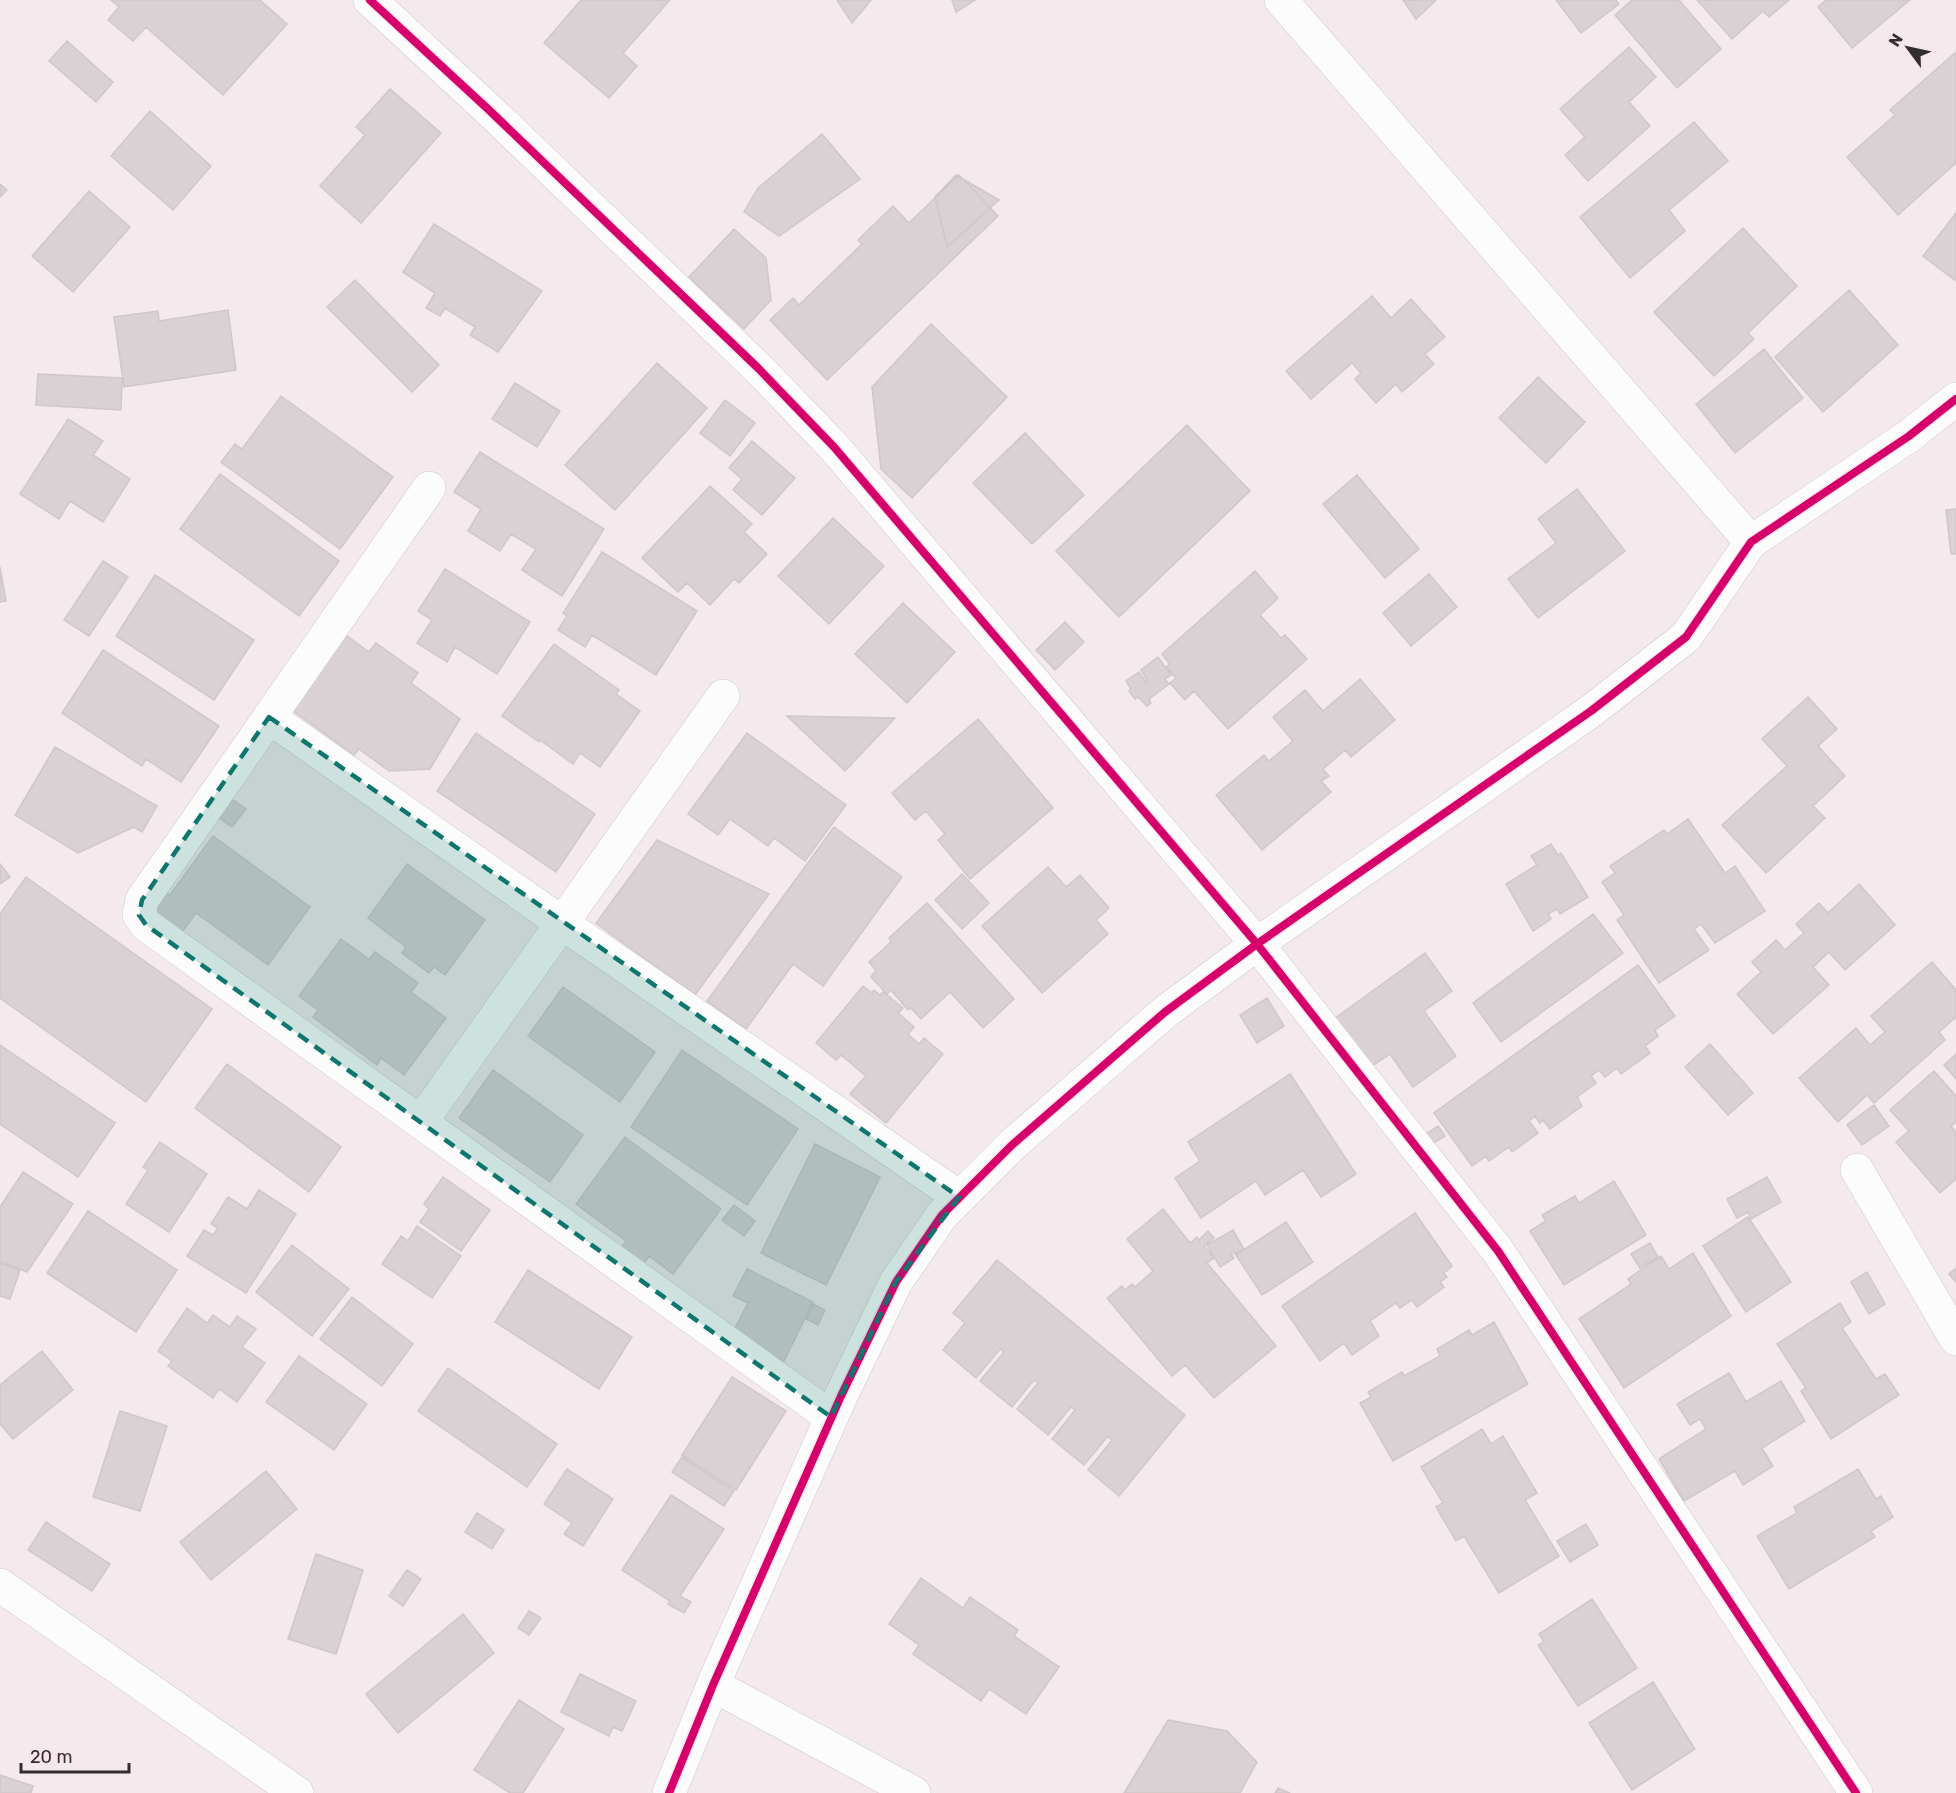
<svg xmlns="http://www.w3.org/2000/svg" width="1956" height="1793" viewBox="0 0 1956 1793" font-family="Rubik,sans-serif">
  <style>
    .building { fill: #d9d1d3; stroke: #cfc7c9; stroke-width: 1.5 }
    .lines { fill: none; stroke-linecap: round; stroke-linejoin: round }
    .street-casing { stroke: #cfc7c9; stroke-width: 34 }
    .street { stroke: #fdfcfc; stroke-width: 33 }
    .cycleway-casing { stroke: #f8e5eb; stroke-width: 11 }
    .cycleway { stroke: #d6006c; stroke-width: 8 }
    .marked { fill: #0f766e; fill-opacity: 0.2; stroke: #0f766e; stroke-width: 4.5; stroke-dasharray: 12 8; stroke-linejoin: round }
  </style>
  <rect width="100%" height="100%" fill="#f4e9ec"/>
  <path class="building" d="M111,0H260L287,24L223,95L146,27L133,41L108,20L119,7Z
    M581,0H670L623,53L637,66L609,98L544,43Z
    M837,0H871L852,23Z
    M952,0H975L956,12Z
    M1403,0H1436L1416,19Z
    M1556,0H1616L1619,4L1581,33Z
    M1632,0H1679L1721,49L1677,88L1615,15Z
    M1697,0H1789L1769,17L1763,11L1732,39Z
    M1826,0H1910L1852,48L1818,7Z
    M67,41L113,82L96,102L49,61Z
    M1629,47L1656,77L1629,102L1650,126L1588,181L1565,155L1585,137L1560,109Z
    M1956,52V163L1898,215L1847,157L1895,115L1890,110Z
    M390,89L441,133L361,223L320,186L365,135L356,127Z
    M150,111L211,166L173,210L111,156Z
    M1694,122L1728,161L1669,210L1685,231L1630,278L1580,217Z
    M822,134L860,179L779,236L744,212L758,188Z
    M956,175L999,200L947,247L935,197Z
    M959,175L998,216L827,380L770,320L793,298L799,305L862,244L858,240L893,206L909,223Z
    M0,184L7,190L0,197Z
    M89,191L130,227L73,292L32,256Z
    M1956,213V281L1923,256Z
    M434,224L542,291L498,352L470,335L475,327L445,308L440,316L426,308L435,293L403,272Z
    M1743,228L1797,286L1748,333L1754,339L1714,376L1654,312Z
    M734,229L766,258L771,300L744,329L689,277Z
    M355,280L439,365L412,392L327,307Z
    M1849,290L1898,345L1823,412L1775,357Z
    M1372,296L1391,318L1411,299L1445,337L1425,354L1434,364L1402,392L1396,384L1376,403L1355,379L1361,373L1352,363L1311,399L1286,371Z
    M228,310L236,370L124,387L114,317L158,311L159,321Z
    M931,324L1007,397L912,498L881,469L872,387Z
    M1764,349L1803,398L1735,453L1696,404Z
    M657,363L707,408L615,510L565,465Z
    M38,374L122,378L121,410L36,405Z
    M1538,377L1585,422L1546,463L1499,418Z
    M515,383L560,411L537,447L492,419Z
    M281,396L393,477L340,549L221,462L235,444L242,449Z
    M725,400L755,423L730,456L700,433Z
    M68,419L103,441L93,455L130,479L103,522L70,501L59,519L20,494Z
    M1187,425L1250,491L1119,617L1056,551Z
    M1025,433L1084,495L1032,544L973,483Z
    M752,441L795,478L762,515L733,490L742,479L729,468Z
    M480,452L604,529L562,596L522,570L536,549L511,534L500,551L468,531L481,509L454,492Z
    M220,474L339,561L299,616L180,529Z
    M1357,475L1419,549L1385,578L1323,504Z
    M710,486L752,524L744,532L767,554L739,583L734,579L710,605L687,583L678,592L642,558Z
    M1577,489L1625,551L1538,618L1508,579L1556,543L1538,519Z
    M1956,509V554H1951L1946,510Z
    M833,518L884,566L829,624L778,576Z
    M602,552L697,611L656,675L592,635L585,647L558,630L567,616L563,613Z
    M103,561L128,577L89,636L64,620Z
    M0,567L6,601L0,602Z
    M445,569L530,622L497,674L455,647L447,662L417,643L432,620L418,611Z
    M1255,571L1278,598L1260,615L1281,638L1285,635L1307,659L1228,729L1194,691L1185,700L1170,683L1176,678L1166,667L1170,664L1162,654Z
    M1429,574L1457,607L1411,646L1383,613Z
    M155,575L254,640L214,700L116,636Z
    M903,603L955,652L907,703L855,654Z
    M1065,622L1084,642L1055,670L1036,650Z
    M339,630L369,652L376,643L418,673L411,683L460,719L430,769L389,771L359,749L354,755L285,705Z
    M554,644L619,690L616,694L640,711L600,767L580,753L573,764L540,740L539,742L502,716Z
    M103,650L219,726L181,782L146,759L142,766L62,713Z
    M1158,657L1171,675L1165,679L1169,684L1149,699L1151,703L1147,706L1138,697L1135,699L1129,691L1131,689L1126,681L1139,672L1146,682L1148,681L1141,670Z
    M1360,679L1395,720L1351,757L1345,750L1323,769L1329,776L1321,781L1331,792L1262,850L1216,795L1264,755L1269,761L1293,741L1273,717L1305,690L1323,711Z
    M1808,697L1837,729L1818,746L1845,776L1813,806L1825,818L1766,873L1722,825L1787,766L1762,739Z
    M787,716L895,718L845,771Z
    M978,719L1053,808L970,879L938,840L945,834L926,811L915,820L892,793Z
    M476,733L595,814L556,872L437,791Z
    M747,733L846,805L805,861L774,838L768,846L730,819L718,835L688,814Z
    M55,747L157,806L142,832L134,827L78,853L15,815Z
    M226,795L246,809L232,827L212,813Z
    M1688,819L1725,873L1735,866L1765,911L1715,943L1701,924L1694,929L1709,950L1659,983L1617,920L1624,915L1602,882L1615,873L1610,866L1664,830L1667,834Z
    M834,827L902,877L823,986L793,964L746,1029L707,1001Z
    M213,836L310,907L268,965L196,913L177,939L146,916L164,891L170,895Z
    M657,840L769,894L695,995L596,923Z
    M1551,844L1558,855L1561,853L1588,897L1560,914L1557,909L1548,914L1551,919L1533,931L1506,884L1537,865L1531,856Z
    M0,864L10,877L0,884Z
    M407,864L485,920L445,975L434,967L429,973L402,953L406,947L368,918Z
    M1048,867L1066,887L1080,875L1109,908L1096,920L1108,934L1042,993L982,926Z
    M962,874L989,903L962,929L935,900Z
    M26,877L212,1009L146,1102L0,998V914Z
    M1859,884L1895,925L1845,970L1829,952L1813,967L1829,985L1773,1034L1737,994L1761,972L1752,962L1776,940L1785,950L1804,933L1796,924L1819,903L1828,913Z
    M927,903L1014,999L983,1028L950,992L921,1019L911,1008L908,1010L891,990L887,994L871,977L876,970L869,962L891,942L889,938Z
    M1593,914L1623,953L1501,1042L1473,1003Z
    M341,939L369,959L375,952L418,983L411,992L446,1018L404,1075L381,1058L377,1065L313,1017L318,1010L299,996Z
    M1425,953L1452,991L1424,1011L1456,1056L1413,1087L1390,1054L1369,1068L1334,1019Z
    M1932,962L1956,990V1017L1939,1032L1945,1040L1874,1103L1867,1095L1838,1122L1799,1078L1856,1028L1870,1045L1885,1032L1871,1016Z
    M1638,965L1675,1016L1655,1030L1658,1036L1645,1046L1650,1053L1621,1074L1617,1068L1605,1077L1599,1070L1591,1076L1596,1083L1577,1097L1582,1106L1550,1129L1543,1120L1540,1123L1535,1116L1529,1121L1538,1133L1512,1152L1509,1147L1489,1161L1486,1156L1472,1166L1434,1113Z
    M863,986L872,993L874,990L880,995L883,992L903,1008L898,1013L914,1027L908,1034L919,1044L924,1038L943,1054L886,1123L850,1094L866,1076L841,1055L836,1060L816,1043Z
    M563,987L655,1052L620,1102L528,1036Z
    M1267,998L1284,1026L1257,1043L1240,1015Z
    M1710,1044L1753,1093L1728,1115L1685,1067Z
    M0,1045L115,1123L78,1177L0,1124Z
    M682,1050L798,1129L747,1205L631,1127Z
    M1956,1054V1079L1944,1065Z
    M227,1064L341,1147L309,1192L195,1108Z
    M493,1070L583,1135L550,1182L459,1118Z
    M1934,1071L1956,1096V1122L1951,1126L1956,1132V1179L1940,1193L1896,1142L1909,1131L1890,1110Z
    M1290,1074L1356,1174L1321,1197L1303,1170L1265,1195L1256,1181L1201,1218L1175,1178L1200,1161L1188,1142Z
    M1874,1105L1889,1126L1862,1145L1847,1125Z
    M1438,1126L1445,1136L1432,1144L1426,1134Z
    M625,1137L721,1209L673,1274L649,1256L643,1265L620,1249L626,1241L576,1204Z
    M160,1142L207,1174L169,1232L126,1204L148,1170L143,1167Z
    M815,1144L880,1177L826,1285L761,1253Z
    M23,1172L73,1204L27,1272L0,1261V1207Z
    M443,1177L490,1210L461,1251L420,1222L429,1209L424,1204Z
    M1767,1177L1781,1202L1751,1219L1748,1212L1737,1218L1727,1199Z
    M1614,1181L1646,1235L1564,1285L1530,1231L1546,1221L1542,1215L1575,1196L1579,1203Z
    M259,1190L296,1214L246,1293L187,1256L204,1230L213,1235L218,1228L211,1224L228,1197L247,1209Z
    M734,1205L755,1221L744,1236L722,1220Z
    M1163,1209L1190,1243L1197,1237L1199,1240L1208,1231L1214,1238L1204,1246L1214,1258L1207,1263L1276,1346L1214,1398L1185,1365L1172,1376L1107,1298L1122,1286L1125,1290L1132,1284L1135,1287L1153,1271L1127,1239Z
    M88,1211L177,1270L136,1332L47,1273Z
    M1415,1213L1452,1266L1444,1273L1447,1277L1440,1282L1444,1287L1417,1307L1412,1300L1400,1308L1396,1303L1370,1321L1379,1336L1352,1355L1344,1343L1320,1361L1282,1306Z
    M1748,1217L1791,1282L1746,1312L1703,1246Z
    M1286,1222L1313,1262L1262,1295L1236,1255Z
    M417,1226L461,1256L432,1298L382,1264L401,1236L408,1241Z
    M1233,1230L1244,1249L1235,1254L1234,1252L1231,1254L1234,1258L1220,1267L1207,1245Z
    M1650,1243L1658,1257L1640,1268L1631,1254Z
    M292,1245L349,1289L312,1336L256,1292Z
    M1693,1253L1731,1316L1624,1388L1579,1319L1631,1284L1628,1279L1661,1256L1669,1269Z
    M997,1260L1185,1415L1119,1496L1088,1470L1112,1440L1108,1436L1084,1465L1052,1439L1075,1410L1071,1407L1048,1435L1017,1409L1038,1383L1034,1380L1012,1407L980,1381L1004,1352L1000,1349L976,1378L943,1350L965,1323L953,1313Z
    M0,1263L20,1270L10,1299L0,1296Z
    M1956,1268V1282L1949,1274Z
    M747,1269L813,1302L784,1361L732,1334L748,1303L733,1296Z
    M528,1270L632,1337L599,1389L495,1322Z
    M1867,1272L1885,1304L1869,1314L1851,1282Z
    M352,1297L413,1344L382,1386L320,1339Z
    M1840,1303L1851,1322L1842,1328L1876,1379L1885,1374L1899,1395L1831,1439L1801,1391L1806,1388L1777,1344Z
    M813,1304L825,1310L818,1325L806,1319Z
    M187,1308L207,1323L213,1315L230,1327L237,1316L256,1329L242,1347L265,1363L237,1402L219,1389L213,1398L168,1366L172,1361L158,1351Z
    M1494,1322L1528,1384L1393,1461L1360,1403L1371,1397L1368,1392L1402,1372L1404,1376L1440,1356L1437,1349L1469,1330L1472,1335Z
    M42,1351L73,1390L13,1439L0,1424V1385Z
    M299,1356L367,1404L334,1450L266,1402Z
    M448,1368L557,1444L527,1487L418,1411Z
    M1729,1373L1746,1402L1781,1381L1805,1421L1762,1448L1773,1466L1743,1485L1735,1471L1684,1501L1659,1459L1706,1429L1700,1419L1690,1425L1677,1404Z
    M732,1377L786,1411L736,1490L682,1455Z
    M120,1411L167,1426L140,1511L93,1497Z
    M1482,1429L1491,1444L1503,1436L1537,1493L1525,1500L1559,1556L1499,1593L1464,1536L1456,1541L1436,1507L1443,1503L1421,1467Z
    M682,1457L734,1491L724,1506L672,1472Z
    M567,1469L613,1499L583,1546L564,1534L572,1523L544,1504Z
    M1858,1469L1876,1499L1881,1496L1893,1517L1871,1531L1875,1537L1789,1589L1757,1536L1797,1513L1794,1507Z
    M266,1471L297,1509L211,1580L180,1542Z
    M671,1495L724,1529L680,1596L691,1602L684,1613L668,1604L670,1601L622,1570Z
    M477,1513L504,1530L492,1549L465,1532Z
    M46,1522L110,1564L92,1591L28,1550Z
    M1586,1524L1598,1545L1570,1562L1557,1541Z
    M316,1554L363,1570L336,1654L288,1639Z
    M407,1570L421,1579L403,1606L389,1596Z
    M921,1578L963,1608L970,1597L1018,1630L1014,1636L1059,1667L1026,1714L989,1689L981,1701L913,1654L919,1645L889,1624Z
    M1592,1599L1637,1668L1578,1706L1538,1645L1544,1642L1539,1634Z
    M529,1611L541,1618L529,1635L518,1628Z
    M463,1614L494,1653L398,1733L366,1694Z
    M580,1674L636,1701L622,1731L613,1727L609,1736L561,1712Z
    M1653,1682L1695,1749L1632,1790L1589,1723Z
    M519,1700L564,1729L523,1793H510L474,1770Z
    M1168,1720L1227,1731L1257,1762L1240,1793H1124Z
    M0,1775L33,1786L31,1793H0Z
    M1278,1788L1290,1793H1275Z"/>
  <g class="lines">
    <defs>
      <path id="street" d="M370,0L489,110L758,368L834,447L1257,944L1498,1251L1856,1793
        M1281,0L1751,542
        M429,488L142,900L139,915L146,925L831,1417
        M269,717L562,923L959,1197
        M421,1122L723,696
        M1857,1170L1956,1339
        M0,1585L297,1793
        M713,1685L914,1793
        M669,1793L713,1685L841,1396L896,1282L942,1215L1012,1145L1165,1012L1257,944L1591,711L1686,637L1751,542L1909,436L1956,399"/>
    </defs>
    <use href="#street" class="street-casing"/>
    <use href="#street" class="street"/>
    <defs>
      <path id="cycleway" d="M370,0L489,110L758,368L834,447L1257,944L1498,1251L1856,1793
        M669,1793L713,1685L841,1396L896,1282L942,1215L1012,1145L1165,1012L1257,944L1591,711L1686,637L1751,542L1909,436L1956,399"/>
    </defs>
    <use href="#cycleway" class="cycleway-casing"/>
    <use href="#cycleway" class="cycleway"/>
  </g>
  <path class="marked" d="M269,717L959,1197L896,1282L831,1417L146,925L139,915L142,900Z"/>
  <g transform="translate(1908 48) rotate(303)" stroke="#f8e5eb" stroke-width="4.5" paint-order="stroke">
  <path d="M0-4.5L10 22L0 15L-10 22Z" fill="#342d2f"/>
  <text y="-9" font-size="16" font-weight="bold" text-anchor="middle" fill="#342d2f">N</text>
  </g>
  <path d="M21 1763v9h108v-9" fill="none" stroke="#342d2f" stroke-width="3"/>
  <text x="30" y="1763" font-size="18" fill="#342d2f" stroke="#f8e5eb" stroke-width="4.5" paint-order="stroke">20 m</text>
</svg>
